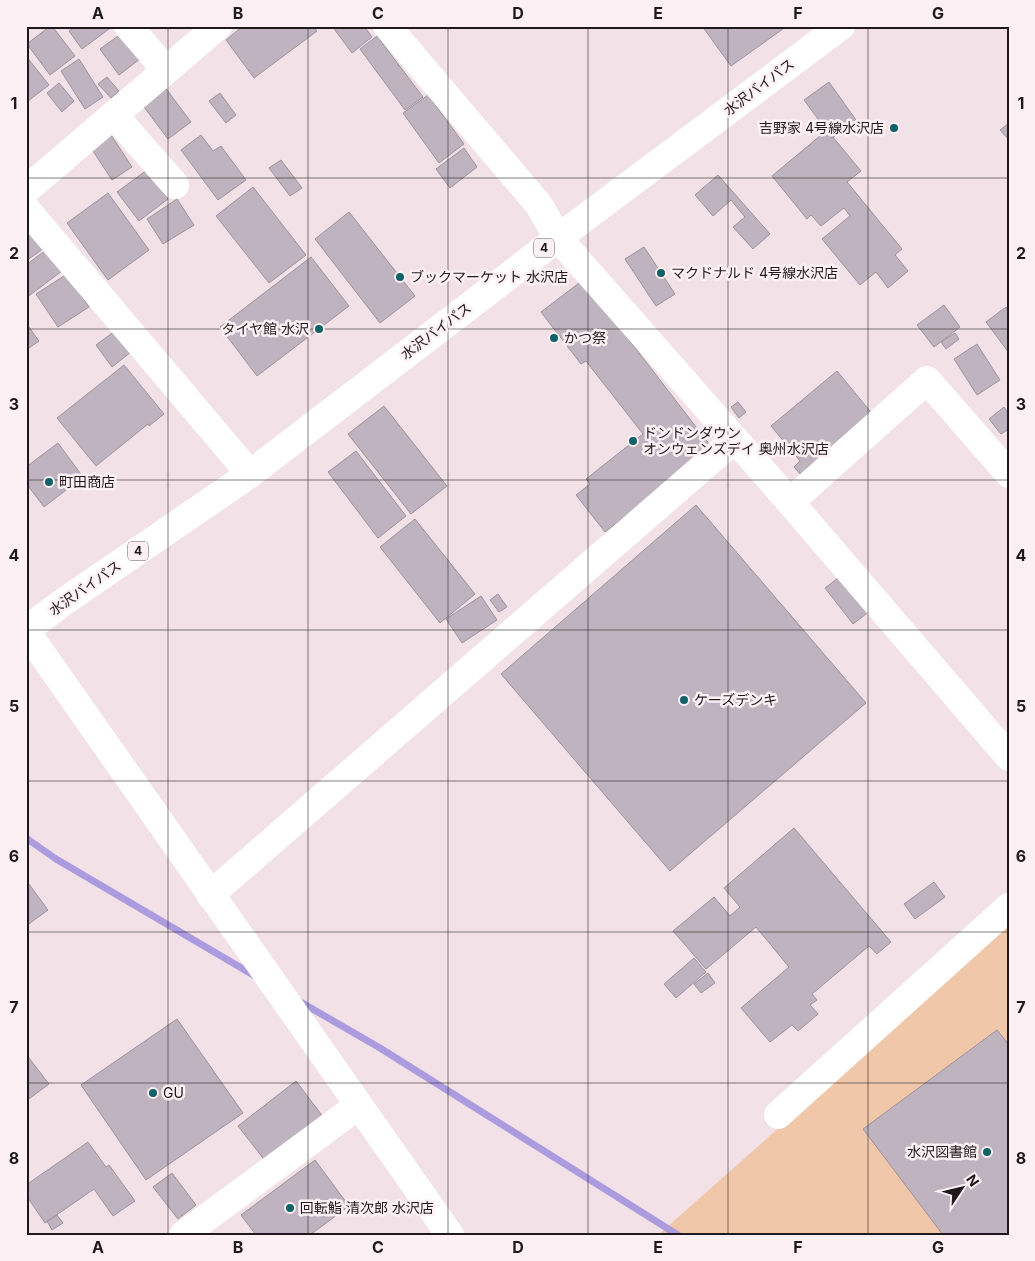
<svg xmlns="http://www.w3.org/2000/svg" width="1035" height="1261" viewBox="0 0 1035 1261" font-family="Inter,'Noto Sans JP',sans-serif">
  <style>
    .green { fill: #f1c7aa }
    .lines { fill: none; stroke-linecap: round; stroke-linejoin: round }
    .stream { stroke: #ad9be0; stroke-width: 7 }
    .building { fill: #beb3be; stroke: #9d929d }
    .minor { stroke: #fff; stroke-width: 28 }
    .highway { stroke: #fff; stroke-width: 28 }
    .grid { fill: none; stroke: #1f191b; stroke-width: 1; stroke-opacity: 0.55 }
    .poi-dot { fill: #116168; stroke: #fdf0f4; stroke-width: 2 }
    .labels { text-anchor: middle; stroke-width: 5; stroke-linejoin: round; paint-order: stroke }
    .shield { fill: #fdf0f4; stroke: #625a5c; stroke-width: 1 }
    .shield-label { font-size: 12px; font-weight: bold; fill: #1f191b }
    .street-label { font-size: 14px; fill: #1f191b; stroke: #fdf0f4 }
    .poi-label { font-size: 14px; fill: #1f191b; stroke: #fdf0f4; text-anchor: start }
    .neatline { fill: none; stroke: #1f191b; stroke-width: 2 }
    .grid-label { font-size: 16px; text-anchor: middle; font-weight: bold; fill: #1f191b }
  </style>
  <rect width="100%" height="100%" fill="#f2e2e7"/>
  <path class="green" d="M1009,924V1235H658Z"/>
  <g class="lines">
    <path class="stream" d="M26,838L56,859L255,976
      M297,1000L380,1048L678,1235"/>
  </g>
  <path class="building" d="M50,26H52L75,56L50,75L27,44Z
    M76,26H113L82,49L69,31Z
    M243,26H313L317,31L254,78L226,40Z
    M332,26H364L372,37L352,53Z
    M702,26H787L731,66Z
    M125,31L144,56L119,75L100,49Z
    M377,36L423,97L405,110L360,49Z
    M26,56L49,85L28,101L26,99Z
    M79,59L103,97L85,109L61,71Z
    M107,77L119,91L111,98L98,84Z
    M829,82L856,120L832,138L804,100Z
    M59,83L74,101L62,112L47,93Z
    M164,86L191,122L168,139L141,103Z
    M220,93L236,115L226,123L209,101Z
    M428,95L464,144L439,163L403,113Z
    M1009,123V140L1000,130Z
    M827,130L861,171L847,182L902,249L895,255L908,271L888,288L876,272L860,285L822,239L850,216L844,208L821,226L811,215L807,219L772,176Z
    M111,135L132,167L112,180L91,148Z
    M201,135L213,151L221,146L246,180L218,200L181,150Z
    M464,148L477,167L450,188L436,169Z
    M281,160L302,188L290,196L269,168Z
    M151,167L154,181L168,199L139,221L117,192Z
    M718,175L770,234L753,249L733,227L745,217L731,200L713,216L695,195Z
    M253,187L306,255L269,283L216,216Z
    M108,193L149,250L108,280L67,223Z
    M177,199L194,225L163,244L147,219Z
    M349,212L415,296L380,323L315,239Z
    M26,225L44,248L26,261Z
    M644,247L675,294L656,306L625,259Z
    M46,250L62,271L26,298V265Z
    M311,257L349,306L257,376L220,327Z
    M67,274L89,307L58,327L36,294Z
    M583,280L713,449L605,532L576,495L590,484L586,479L643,434L586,361L581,364L541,312Z
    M944,305L960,327L934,347L917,325Z
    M1006,307L1009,311V353L986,322Z
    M26,323L39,341L26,350Z
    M115,331L131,352L112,367L96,345Z
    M955,333L959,339L946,349L941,342Z
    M977,344L1000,380L977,395L954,359Z
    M124,365L164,414L149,426L148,424L96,466L57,418Z
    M837,371L879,422L807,482L794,467L800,461L771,426Z
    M738,402L746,412L739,418L731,407Z
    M384,406L447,486L411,514L348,434Z
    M1004,407L1009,414V429L1001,434L989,419Z
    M58,443L83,477L44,507L26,483V467Z
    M356,451L406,516L378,538L328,472Z
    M696,505L866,703L670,871L501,674Z
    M415,519L475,594L440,623L380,547Z
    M842,575L870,611L853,624L825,588Z
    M498,594L507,607L499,612L490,600Z
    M481,596L497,620L462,643L446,619Z
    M794,828L891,942L877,954L869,946L812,994L817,1000L810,1005L818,1014L798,1031L792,1025L770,1042L741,1008L789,967L756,927L706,969L673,931L714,897L730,916L740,907L724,888Z
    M26,880L48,910L26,926Z
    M934,882L945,897L915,919L904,904Z
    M694,958L706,972L676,998L664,984Z
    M708,973L715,983L701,993L694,984Z
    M177,1019L243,1113L146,1180L81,1085Z
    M997,1030L1009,1045V1235H943L863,1129Z
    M26,1054L49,1084L26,1101Z
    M296,1081L324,1118L266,1162L238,1126Z
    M88,1142L106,1167L109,1165L135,1201L113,1216L94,1189L45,1223L26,1195V1185Z
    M315,1160L349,1206L310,1235H256L241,1215Z
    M172,1173L196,1205L178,1219L153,1187Z
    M57,1215L63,1223L52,1230L47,1221Z"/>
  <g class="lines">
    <path class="minor" d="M128,26L166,70
      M387,26L539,205L558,238L790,502L1009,757
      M114,115L175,185
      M26,190L218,26
      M26,209L250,474
      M790,502L927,380L1009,474
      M26,631L450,1235
      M210,895L734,440
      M778,1115L1009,907
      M183,1235L359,1105"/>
    <path class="highway" d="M26,630L62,603L250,474L558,238L841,26"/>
  </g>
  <path class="grid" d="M168,26V1235M308,26V1235M448,26V1235M588,26V1235M728,26V1235M868,26V1235M26,178H1009M26,329H1009M26,480H1009M26,630H1009M26,781H1009M26,932H1009M26,1083H1009"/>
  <g class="poi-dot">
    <circle cx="894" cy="128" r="5"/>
    <circle cx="661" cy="273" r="5"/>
    <circle cx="400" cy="277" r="5"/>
    <circle cx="319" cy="329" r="5"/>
    <circle cx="554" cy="338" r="5"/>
    <circle cx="633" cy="441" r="5"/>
    <circle cx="49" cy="482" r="5"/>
    <circle cx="684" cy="700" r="5"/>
    <circle cx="153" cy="1093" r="5"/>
    <circle cx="987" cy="1152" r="5"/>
    <circle cx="290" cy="1208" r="5"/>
  </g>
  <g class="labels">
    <g class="shield">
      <rect x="534" y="238.5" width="20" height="19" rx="4"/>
      <rect x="128" y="541.5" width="20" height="19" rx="4"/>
    </g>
    <g class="shield-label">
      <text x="544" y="252">4</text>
      <text x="138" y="555">4</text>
    </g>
    <g class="street-label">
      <text transform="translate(759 87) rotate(-37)" y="5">水沢バイパス</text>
      <text transform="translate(436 331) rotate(-37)" y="5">水沢バイパス</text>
      <text transform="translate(85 588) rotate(-35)" y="5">水沢バイパス</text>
    </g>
    <g class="poi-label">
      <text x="884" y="133" text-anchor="end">吉野家 4号線水沢店</text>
      <text x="671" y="278">マクドナルド 4号線水沢店</text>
      <text x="410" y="282">ブックマーケット 水沢店</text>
      <text x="309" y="334" text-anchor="end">タイヤ館 水沢</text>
      <text x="564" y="343">かつ祭</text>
      <text x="643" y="438">ドンドンダウン<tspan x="643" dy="16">オンウェンズデイ 奥州水沢店</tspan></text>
      <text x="59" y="487">町田商店</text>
      <text x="694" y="705">ケーズデンキ</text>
      <text x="163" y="1098">GU</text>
      <text x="977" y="1157" text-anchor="end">水沢図書館</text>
      <text x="300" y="1213">回転鮨 清次郎 水沢店</text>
    </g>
  </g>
  <rect width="1035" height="1261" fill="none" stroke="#fdf0f4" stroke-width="55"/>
  <g transform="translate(962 1188) rotate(55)" stroke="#fdf0f4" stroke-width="4" paint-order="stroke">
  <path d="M0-4L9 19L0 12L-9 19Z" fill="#1f191b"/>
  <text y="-8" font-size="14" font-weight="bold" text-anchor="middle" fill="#1f191b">N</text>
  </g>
  <rect x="28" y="28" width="980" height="1206" class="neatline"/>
  <g class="grid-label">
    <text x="98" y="19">A</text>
    <text x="238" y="19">B</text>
    <text x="378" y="19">C</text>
    <text x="518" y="19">D</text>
    <text x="658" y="19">E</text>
    <text x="798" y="19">F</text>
    <text x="938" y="19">G</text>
    <text x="14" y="109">1</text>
    <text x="1021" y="109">1</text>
    <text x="14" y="259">2</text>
    <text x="1021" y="259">2</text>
    <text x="14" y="410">3</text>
    <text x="1021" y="410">3</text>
    <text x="14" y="561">4</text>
    <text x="1021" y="561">4</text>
    <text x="14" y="712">5</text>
    <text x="1021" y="712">5</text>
    <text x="14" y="862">6</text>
    <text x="1021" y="862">6</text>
    <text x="14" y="1013">7</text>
    <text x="1021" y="1013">7</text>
    <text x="14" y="1164">8</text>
    <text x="1021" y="1164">8</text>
    <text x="98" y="1253">A</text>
    <text x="238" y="1253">B</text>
    <text x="378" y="1253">C</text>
    <text x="518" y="1253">D</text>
    <text x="658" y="1253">E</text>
    <text x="798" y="1253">F</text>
    <text x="938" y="1253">G</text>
  </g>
</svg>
